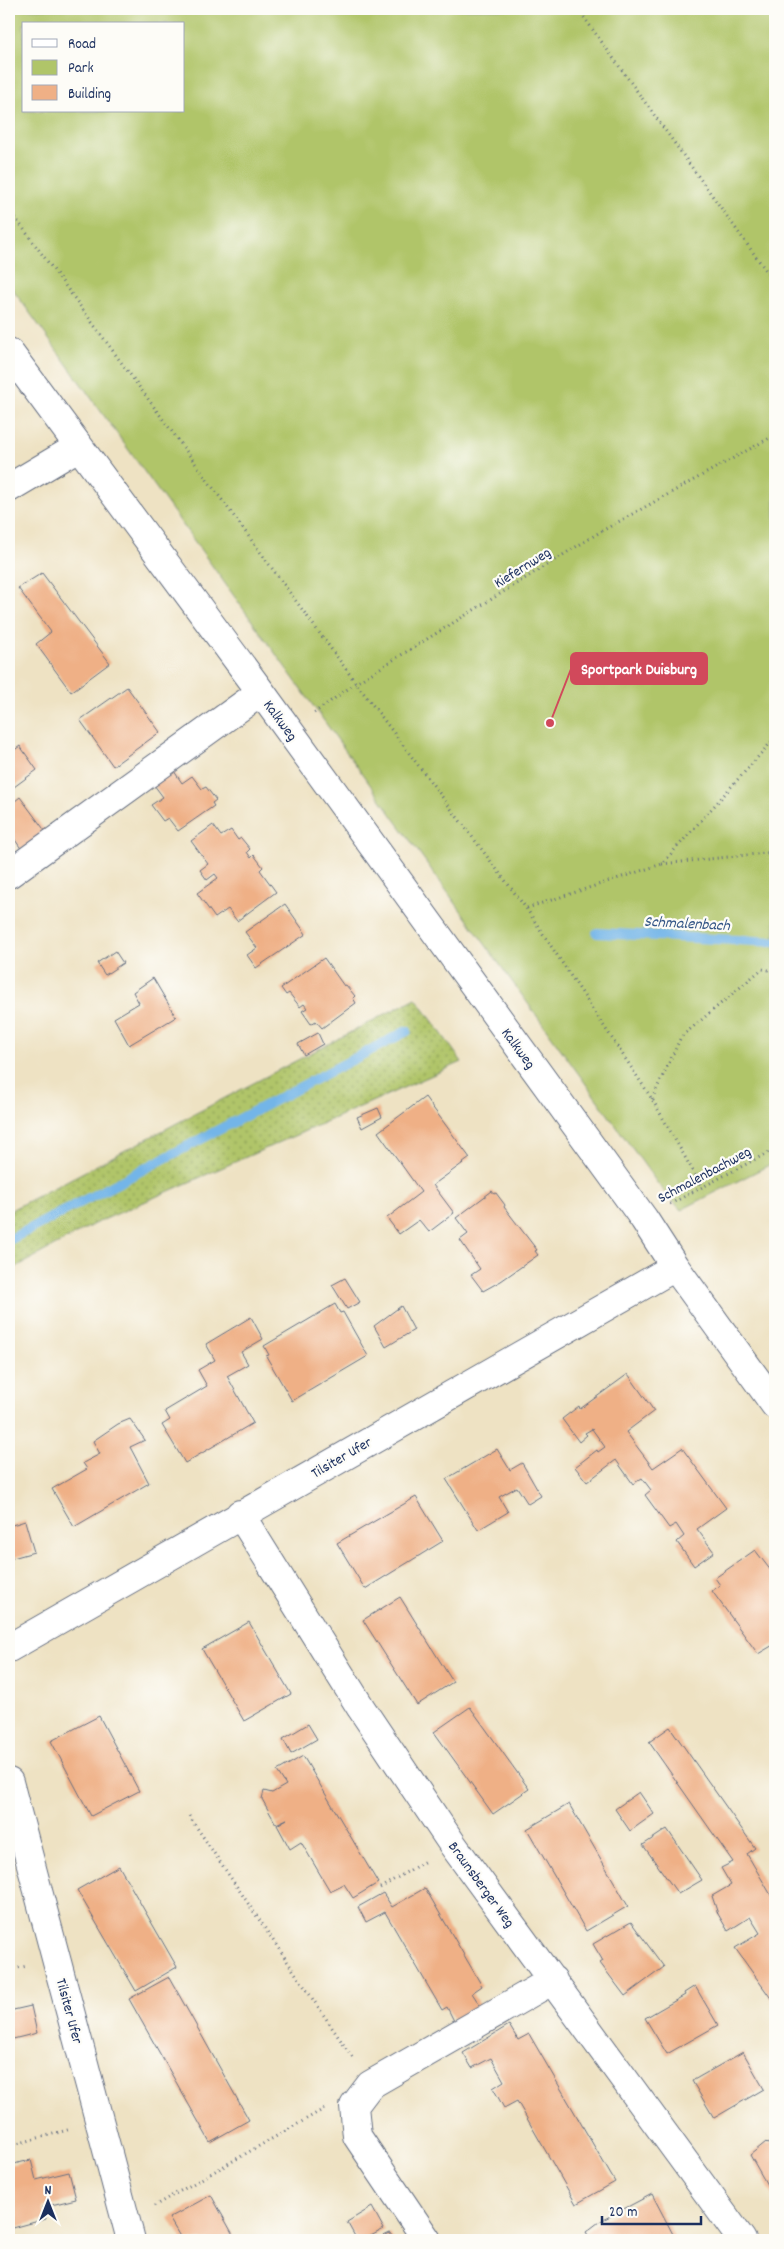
<svg xmlns="http://www.w3.org/2000/svg" width="784" height="2249" viewBox="0 0 784 2249" font-family="Dekko,sans-serif">
  <style>
    .grass { fill: url(#grass-dots); stroke: #667a64 }
    .park { fill: #b0c569; stroke: #667a64; fill-rule: evenodd }
    .lines { fill: none; stroke-linecap: round; stroke-linejoin: round }
    .stream { stroke: #73b5e8; stroke-width: 10 }
    .building { fill: #efb086 }
    .minor-casing { stroke: #656e81; stroke-width: 30 }
    .path { stroke: #656e81; stroke-width: 3; stroke-dasharray: 1 4; stroke-linecap: butt }
    .minor { stroke: #fff; stroke-width: 28 }
    .labels { text-anchor: middle; stroke-width: 4.5; stroke-linejoin: round; paint-order: stroke }
    .street-label { font-size: 15px; fill: #1b2f5e; stroke: #fdfcf7 }
    .water-label { font-size: 16px; font-style: italic; fill: #355787; stroke: #fdfcf7 }
    .leader { fill: none; stroke: #d1495b; stroke-width: 2 }
    .callout-dot { fill: #d1495b; stroke: #fdfcf7; stroke-width: 2 }
    .callout { fill: #d1495b; stroke: #d1495b; stroke-width: 2 }
    .callout-label { font-size: 16px; text-anchor: middle; font-weight: bold; fill: #fff }
  </style>
  <defs>
    <pattern id="grass-dots" width="8" height="8" patternUnits="userSpaceOnUse" patternTransform="scale(1.25)"><rect width="8" height="8" fill="#b0c569"/><path d="M2 2h.1M6 6h.1" fill="none" stroke="#8ea05a" stroke-width="1.8" stroke-linecap="round"/></pattern>
  </defs>
  <rect width="100%" height="100%" fill="#fdfcf7"/>
  <filter id="ink" filterUnits="userSpaceOnUse"><feTurbulence type="fractalNoise" baseFrequency=".02" numOctaves="2"/><feDisplacementMap in="SourceGraphic" scale="10" xChannelSelector="R" yChannelSelector="G"/><feConvolveMatrix kernelMatrix="1 2 1 2 8 2 1 2 1" color-interpolation-filters="sRGB"/></filter>
  <filter id="wash" filterUnits="userSpaceOnUse"><feTurbulence type="fractalNoise" baseFrequency=".0096" numOctaves="4" result="noise"/><feDisplacementMap in="SourceGraphic" scale="20" xChannelSelector="R" yChannelSelector="G"/><feGaussianBlur stdDeviation="1.12" result="paint"/><feColorMatrix in="noise" values="0 0 0 0 0 0 0 0 0 0 0 0 0 0 0 0 0 1.4 0 .05"/><feComposite in="paint" operator="in"/></filter>
  <g filter="url(#wash)">
    <rect width="100%" height="100%" fill="#eee2c3"/>
    <path class="grass" d="M416,998L462,1062L94,1224L9,1271V1211Z"/>
    <path class="park" d="M9,9H775V1162L681,1210L658,1184L9,284ZM24,24H184V111H24Z"/>
    <g class="lines">
      <path class="stream" d="M597,933L775,942
        M9,1240L407,1031"/>
    </g>
    <g id="blocks">
      <path class="building" d="M42,573L110,663L71,692L36,644L51,632L18,588Z
        M127,687L160,732L113,766L80,720Z
        M20,746L37,770L14,787L9,780V754Z
        M174,771L182,783L192,776L202,789L206,787L216,800L212,803L214,806L178,831L168,818L163,821L151,805L163,797L154,785Z
        M20,797L46,832L22,850L9,831V806Z
        M213,825L221,836L231,830L238,840L241,838L250,849L247,852L251,858L254,855L263,867L260,870L276,892L237,921L228,909L215,918L197,893L218,878L215,874L207,880L200,870L208,864L191,841Z
        M285,904L306,934L256,968L247,955L257,948L245,932Z
        M115,951L123,963L105,975L97,963Z
        M324,958L344,986L346,985L355,996L353,998L356,1003L322,1028L316,1021L311,1024L302,1011L307,1008L304,1004L300,1007L289,993L286,995L281,988Z
        M153,978L176,1017L129,1045L114,1018L139,1003L133,992Z
        M318,1033L323,1044L304,1055L298,1044Z
        M425,1097L470,1158L433,1185L454,1213L429,1232L419,1220L399,1234L387,1218L421,1192L378,1132Z
        M378,1108L382,1117L362,1128L357,1117Z
        M492,1191L494,1194L496,1193L505,1205L504,1207L537,1250L535,1251L538,1255L501,1281L483,1291L471,1275L480,1269L460,1240L468,1234L456,1218Z
        M345,1278L360,1302L347,1309L332,1285Z
        M335,1304L340,1313L343,1312L368,1356L292,1401L266,1356L269,1355L264,1346Z
        M401,1306L414,1330L386,1347L374,1326Z
        M251,1317L263,1339L241,1352L248,1364L227,1376L253,1423L185,1463L162,1425L170,1420L165,1411L207,1386L198,1370L215,1360L206,1344Z
        M628,1374L654,1411L626,1432L653,1468L682,1448L726,1508L697,1529L714,1552L694,1566L677,1542L684,1536L676,1524L669,1528L645,1495L651,1490L642,1478L633,1484L616,1460L587,1482L575,1467L597,1450L598,1452L605,1447L592,1429L585,1433L587,1435L579,1442L562,1419L579,1406L580,1409Z
        M130,1419L145,1440L130,1447L149,1483L74,1527L52,1489L87,1469L83,1463L100,1454L93,1441L118,1424Z
        M497,1449L510,1470L522,1463L541,1496L528,1504L517,1487L499,1497L508,1512L478,1530L446,1479Z
        M416,1497L443,1541L365,1589L337,1543Z
        M25,1521L34,1552L9,1559V1526Z
        M755,1550L775,1576V1644L758,1654L712,1591L720,1585L715,1578Z
        M400,1597L453,1682L417,1705L363,1620Z
        M249,1622L291,1694L244,1721L202,1649Z
        M470,1707L529,1789L493,1814L434,1732Z
        M99,1716L139,1791L91,1816L51,1741Z
        M308,1724L317,1739L291,1754L283,1739Z
        M670,1727L755,1848L747,1854L775,1902V2004L735,1948L760,1933L750,1917L728,1931L718,1914L712,1896L731,1885L721,1868L733,1862L649,1742Z
        M303,1756L378,1883L353,1898L344,1884L330,1891L301,1842L290,1849L277,1825L287,1819L276,1824L262,1799L264,1791L272,1793L286,1785L277,1771Z
        M639,1792L654,1814L630,1831L615,1809Z
        M569,1804L628,1906L586,1931L527,1829Z
        M667,1829L702,1880L678,1894L643,1845Z
        M119,1866L177,1967L136,1991L77,1890Z
        M425,1888L482,1986L472,1993L481,2007L455,2023L447,2007L442,2010L385,1912L366,1922L358,1907L383,1893L392,1907Z
        M631,1922L664,1967L625,1996L600,1963L603,1961L593,1944Z
        M169,1977L249,2120L210,2142L129,1999Z
        M695,1986L718,2025L667,2054L645,2018L685,1995L684,1993Z
        M31,2006L37,2033L9,2040V2011Z
        M509,2025L518,2040L529,2034L615,2182L576,2204L517,2101L504,2108L493,2088L504,2081L491,2058L472,2068L463,2053Z
        M743,2052L764,2089L714,2118L692,2081Z
        M775,2140V2199L750,2155L766,2142L768,2144Z
        M31,2160L36,2180L69,2172L76,2199L43,2207L46,2219L13,2228L9,2209V2165Z
        M652,2194L676,2240H624L621,2235L611,2240H591L586,2232L599,2222Z
        M211,2195L236,2240H182L169,2218Z
        M372,2207L384,2229L363,2240H357L347,2222Z
        M390,2233L394,2240H375Z"/>
    </g>
  </g>
  <g filter="url(#ink)">
    <use href="#blocks" fill-opacity="0" stroke="#656e81" stroke-width="1"/>
    <g class="lines">
      <defs>
        <path id="minor" d="M9,352L261,692L644,1219L675,1267L775,1405
          M9,488L78,447
          M9,874L261,692
          M240,1514L361,1708L453,1845L742,2240
          M9,1648L675,1267
          M9,1782L131,2240
          M427,2240L357,2136L354,2106L370,2085L553,1980"/>
      </defs>
      <use href="#minor" class="minor-casing"/>
      <path class="path" d="M578,9L775,283
        M9,209L356,683L526,908L652,1099L702,1187
        M314,713L356,683L600,532L775,435
        M662,864L775,852
        M527,908L662,864L775,738
        M652,1099L681,1037L762,969L775,971
        M670,1204L775,1149
        M189,1816L354,2060
        M380,1888L427,1860
        M9,1970L27,1966
        M9,2146L71,2129
        M154,2206L324,2109"/>
      <use href="#minor" class="minor"/>
    </g>
  </g>
  <g class="labels">
    <g class="street-label">
      <text transform="translate(522 567) rotate(-32)" y="5">Kiefernweg</text>
      <text transform="translate(281 720) rotate(54)" y="5">Kalkweg</text>
      <text transform="translate(519 1048) rotate(54)" y="5">Kalkweg</text>
      <text transform="translate(704 1174) rotate(-28)" y="5">Schmalenbachweg</text>
      <text transform="translate(341 1457) rotate(-30)" y="5">Tilsiter Ufer</text>
      <text transform="translate(482 1884) rotate(54)" y="5">Braunsberger Weg</text>
      <text transform="translate(70 2011) rotate(75)" y="5">Tilsiter Ufer</text>
    </g>
    <g class="water-label">
      <text transform="translate(687 922) rotate(3)" y="6">Schmalenbach</text>
    </g>
  </g>
  <path class="leader" d="M550 723L571 669"/>
  <circle class="callout-dot" cx="550" cy="723" r="5"/>
  <rect class="callout" x="571" y="653" width="136" height="31" rx="5"/>
  <g class="callout-label">
    <text x="639" y="674">Sportpark Duisburg</text>
  </g>
  <rect width="784" height="2249" fill="none" stroke="#fdfcf7" stroke-width="30"/>
  <rect x="22" y="22" width="162" height="90" fill="#fdfcf7" stroke="#a3aaba"/>
  <rect x="32" y="39" width="25" height="8" fill="#ffffff" stroke="#a3aaba"/>
  <text x="68" y="48" font-size="15" fill="#1b2f5e">Road</text>
  <rect x="32" y="60" width="25" height="15" fill="#b0c569" stroke="#a3aaba"/>
  <text x="68" y="72" font-size="15" fill="#1b2f5e">Park</text>
  <rect x="32" y="85" width="25" height="15" fill="#efb086" stroke="#a3aaba"/>
  <text x="68" y="98" font-size="15" fill="#1b2f5e">Building</text>
  <g transform="translate(48 2202)" stroke="#fdfcf7" stroke-width="4" paint-order="stroke">
  <path d="M0-4L9 19L0 12L-9 19Z" fill="#1b2f5e"/>
  <text y="-8" font-size="14" font-weight="bold" text-anchor="middle" fill="#1b2f5e">N</text>
  </g>
  <path d="M602 2216v8h99v-8" fill="none" stroke="#1b2f5e" stroke-width="2.5"/>
  <text x="609" y="2216" font-size="15" fill="#1b2f5e" stroke="#fdfcf7" stroke-width="4" paint-order="stroke">20 m</text>
</svg>
